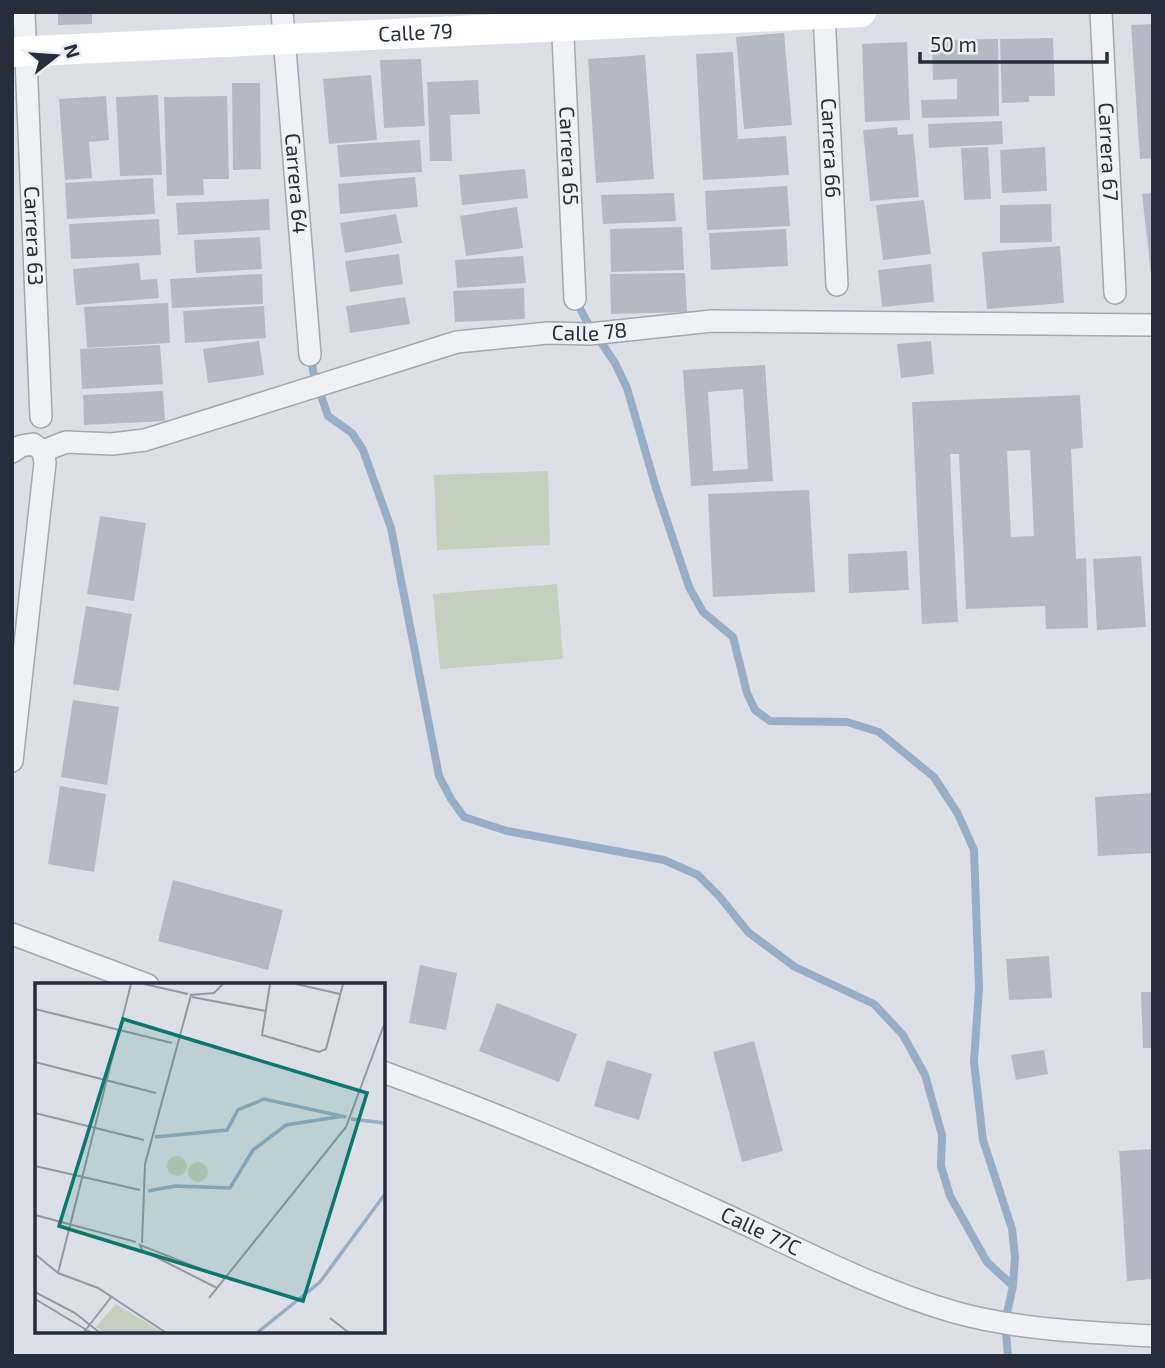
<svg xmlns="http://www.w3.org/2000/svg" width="1165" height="1368" viewBox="0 0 1165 1368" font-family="'Exo 2',sans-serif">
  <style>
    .green { fill: #c2d0bd }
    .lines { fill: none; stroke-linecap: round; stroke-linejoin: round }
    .stream { stroke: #97aec6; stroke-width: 8 }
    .building { fill: #b4b9c3; fill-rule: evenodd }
    .street-casing { stroke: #a2a7b0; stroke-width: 24 }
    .street { stroke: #eff1f5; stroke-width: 21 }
    .secondary { stroke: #fff; stroke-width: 30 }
    .labels { text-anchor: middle; stroke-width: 5; stroke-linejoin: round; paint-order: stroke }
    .street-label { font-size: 21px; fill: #262e3c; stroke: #ebeff4 }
    .inset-river { fill: none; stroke: #97aec6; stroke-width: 3.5 }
    .inset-road { fill: none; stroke: #9399a2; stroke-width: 2 }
    .view { fill: #0f766e; fill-opacity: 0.15; stroke: #0f766e; stroke-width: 3.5 }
    .inset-edge { fill: none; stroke: #262e3c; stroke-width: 3.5 }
  </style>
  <rect width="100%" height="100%" fill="#dce0e6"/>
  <path class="green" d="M548,471L550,545L437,550L434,475Z
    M557,584L563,659L440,669L433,594Z"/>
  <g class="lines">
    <path class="stream" d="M575,299L586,320L615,363L627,388L656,488L689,587L703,612L733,637L747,693L755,710L770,721L847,722L879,732L934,777L958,814L974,850L979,988L974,1062L983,1140L1012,1229L1015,1257L1013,1286L1005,1322L1008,1356
      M310,355L314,375L328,416L352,433L363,450L391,528L439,776L451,799L464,817L507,831L664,860L698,875L719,896L748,932L795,967L874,1004L903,1035L925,1075L942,1135L941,1166L950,1196L987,1262L1013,1286"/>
  </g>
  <path class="building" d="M58,12H92V24L58,25Z
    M1153,24V158L1140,159L1131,25Z
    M784,33L792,125L744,129L736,37Z
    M1053,38L1055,96H1029V102L1002,103L1000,39Z
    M998,39L999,116L922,118L921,100L957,99V79L933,80L932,40Z
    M907,42L910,120L865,122L862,44Z
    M733,52L738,139L786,136L789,175L703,180L696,54Z
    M645,55L654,179L596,183L588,59Z
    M421,59L425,126L384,128L380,60Z
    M371,75L377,140L329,144L323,79Z
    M478,80L480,114L450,115L452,161H430L427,82Z
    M232,83H260L261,169L233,170Z
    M158,95L162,175L120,176L116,97Z
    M106,96L109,140L89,142L92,178L65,180L59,99Z
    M227,96L229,179H203L204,195L167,196L164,97Z
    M1002,121L1003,144L929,148L928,124Z
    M897,127L898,135L913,134L919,197L870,201L863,130Z
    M420,140L422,172L340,177L337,145Z
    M988,147L991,199L964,200L961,148Z
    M1045,147L1047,191L1002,193L1000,150Z
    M525,169L528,198L462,205L459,175Z
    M415,177L418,207L340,214L338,184Z
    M153,178L155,214L67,219L65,183Z
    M787,186L790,226L707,230L705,191Z
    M674,193L676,221L603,224L601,195Z
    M1153,193V273H1151L1142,194Z
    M269,199L270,230L178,235L176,203Z
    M924,200L931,254L883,260L876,205Z
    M1051,204L1052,242L1000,243V205Z
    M517,207L523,248L466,256L460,216Z
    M396,214L402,243L345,253L340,223Z
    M159,219L161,255L71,259L69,224Z
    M682,227L684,270L611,272L610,229Z
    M786,229L788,266L711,270L709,233Z
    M260,237L262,269L196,273L194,240Z
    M1060,246L1064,303L987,309L982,252Z
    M399,254L403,284L350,292L345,261Z
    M523,256L526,283L457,288L455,260Z
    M139,263L141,280L157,279L159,298L76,305L73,269Z
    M931,264L934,302L882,307L878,270Z
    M685,273L687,312L611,314L610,274Z
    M262,274L263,304L172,308L170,279Z
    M524,288L525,319L455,322L453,291Z
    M405,297L410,324L350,333L346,306Z
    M168,303L170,343L87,348L84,307Z
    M264,306L266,338L185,343L183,311Z
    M259,341L264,375L208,383L203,349Z
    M931,341L934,374L901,378L897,344Z
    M160,345L163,384L82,389L80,349Z
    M765,365L773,481L691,486L683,370ZM743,389L748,469L713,471L708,392Z
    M163,391L165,421L84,425L83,395Z
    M1080,395L1083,448L1071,449L1076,559L1086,558L1088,628L1046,629L1045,606L966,609L959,454H950L958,622L922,624L912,402ZM1030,450L1034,536L1011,537L1007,451Z
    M809,490L815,592L713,597L708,494Z
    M100,516L146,523L134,601L87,594Z
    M907,551L909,590L849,593L848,554Z
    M1141,556L1146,627L1097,630L1093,559Z
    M86,606L132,614L119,691L73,684Z
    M73,700L119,707L107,785L61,777Z
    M60,786L106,794L94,872L48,864Z
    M1153,793V853L1098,856L1095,797Z
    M173,880L283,910L268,970L158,941Z
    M1049,956L1052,998L1009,1000L1006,959Z
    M420,965L457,973L446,1030L409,1023Z
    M1141,992H1153V1048H1143Z
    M497,1003L577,1034L559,1082L479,1051Z
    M754,1041L783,1151L742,1162L713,1052Z
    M1044,1050L1048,1074L1016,1080L1011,1055Z
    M607,1060L652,1074L639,1120L594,1106Z
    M1153,1149V1279L1127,1281L1119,1151Z"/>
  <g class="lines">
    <defs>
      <g id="street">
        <path id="s1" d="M24,12L41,417"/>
        <path id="s2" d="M282,12L310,355"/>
        <path id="s3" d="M824,12L837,285"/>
        <path id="s4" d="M1101,12L1115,293"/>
        <path id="s5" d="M562,14L575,299"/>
        <path id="s6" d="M43,451L66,442L112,444L145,440L457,342L548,333L590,334L712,321L1153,325"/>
        <path d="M12,452L21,446L33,444L43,451L45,463L12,761"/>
        <path d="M12,934L148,985"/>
        <path id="s7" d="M383,1072C496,1113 606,1160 715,1210C794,1246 871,1288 954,1312C1018,1330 1086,1332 1153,1336"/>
      </g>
    </defs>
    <use href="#street" class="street-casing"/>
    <use href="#street" class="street"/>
    <path class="secondary" id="s8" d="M12,52L861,12"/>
  </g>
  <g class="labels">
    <g class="street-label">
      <text dy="7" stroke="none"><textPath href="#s8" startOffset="404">Calle 79</textPath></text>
      <text dy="7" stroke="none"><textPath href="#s3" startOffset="136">Carrera 66</textPath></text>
      <text dy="7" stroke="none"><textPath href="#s4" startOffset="140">Carrera 67</textPath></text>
      <text dy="7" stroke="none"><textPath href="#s5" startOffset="142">Carrera 65</textPath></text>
      <text dy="7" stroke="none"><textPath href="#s2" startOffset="172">Carrera 64</textPath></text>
      <text dy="7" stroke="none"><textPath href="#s1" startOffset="224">Carrera 63</textPath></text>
      <text dy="7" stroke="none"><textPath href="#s6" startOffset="564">Calle 78</textPath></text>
      <text dy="7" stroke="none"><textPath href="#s7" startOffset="410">Calle 77C</textPath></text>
    </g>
  </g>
  <g transform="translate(35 983)">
    <rect width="350" height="350" fill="#dce0e6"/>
    <path d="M132 183a10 10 0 1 1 20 0a10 10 0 1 1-20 0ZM153 189a10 10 0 1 1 20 0a10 10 0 1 1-20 0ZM81,321L127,349H68L61,344Z" fill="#c2d0bd"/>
    <path class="inset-river" d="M316,136L350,140M120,154L192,147L203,127L229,116L311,134M113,208L140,203L195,205L218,167L251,142L309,133M223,349L285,299L350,211"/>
    <path class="inset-road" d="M109,1L153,11M235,1L227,52L284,69L291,66L308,1M261,1L305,11M157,14L231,28M0,26L137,60M0,79L121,110M0,130L109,157M0,183L105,207M0,232L101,259M107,260L110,181L156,12L179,10L188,1M0,271L23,290L63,305L130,349M23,290L96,1M182,305L107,267L105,262L189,295M0,309L40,330L64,349M174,315L311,144L350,39M0,316L55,349M295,335L313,349M49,349L77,313"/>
    <path class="view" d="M88,36L332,110L268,318L24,243Z"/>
    <rect width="350" height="350" class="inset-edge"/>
  </g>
  <rect width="1165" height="1368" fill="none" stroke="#262e3c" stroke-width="28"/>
  <g transform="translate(56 56) rotate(73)" stroke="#ebeff4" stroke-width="5" paint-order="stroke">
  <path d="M0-5L12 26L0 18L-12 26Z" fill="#262e3c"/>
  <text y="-10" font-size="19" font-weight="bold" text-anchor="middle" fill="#262e3c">N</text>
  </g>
  <path d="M920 52v10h187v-10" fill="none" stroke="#262e3c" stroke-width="3.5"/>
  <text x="930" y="52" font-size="21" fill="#262e3c" stroke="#ebeff4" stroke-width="5" paint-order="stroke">50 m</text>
</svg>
